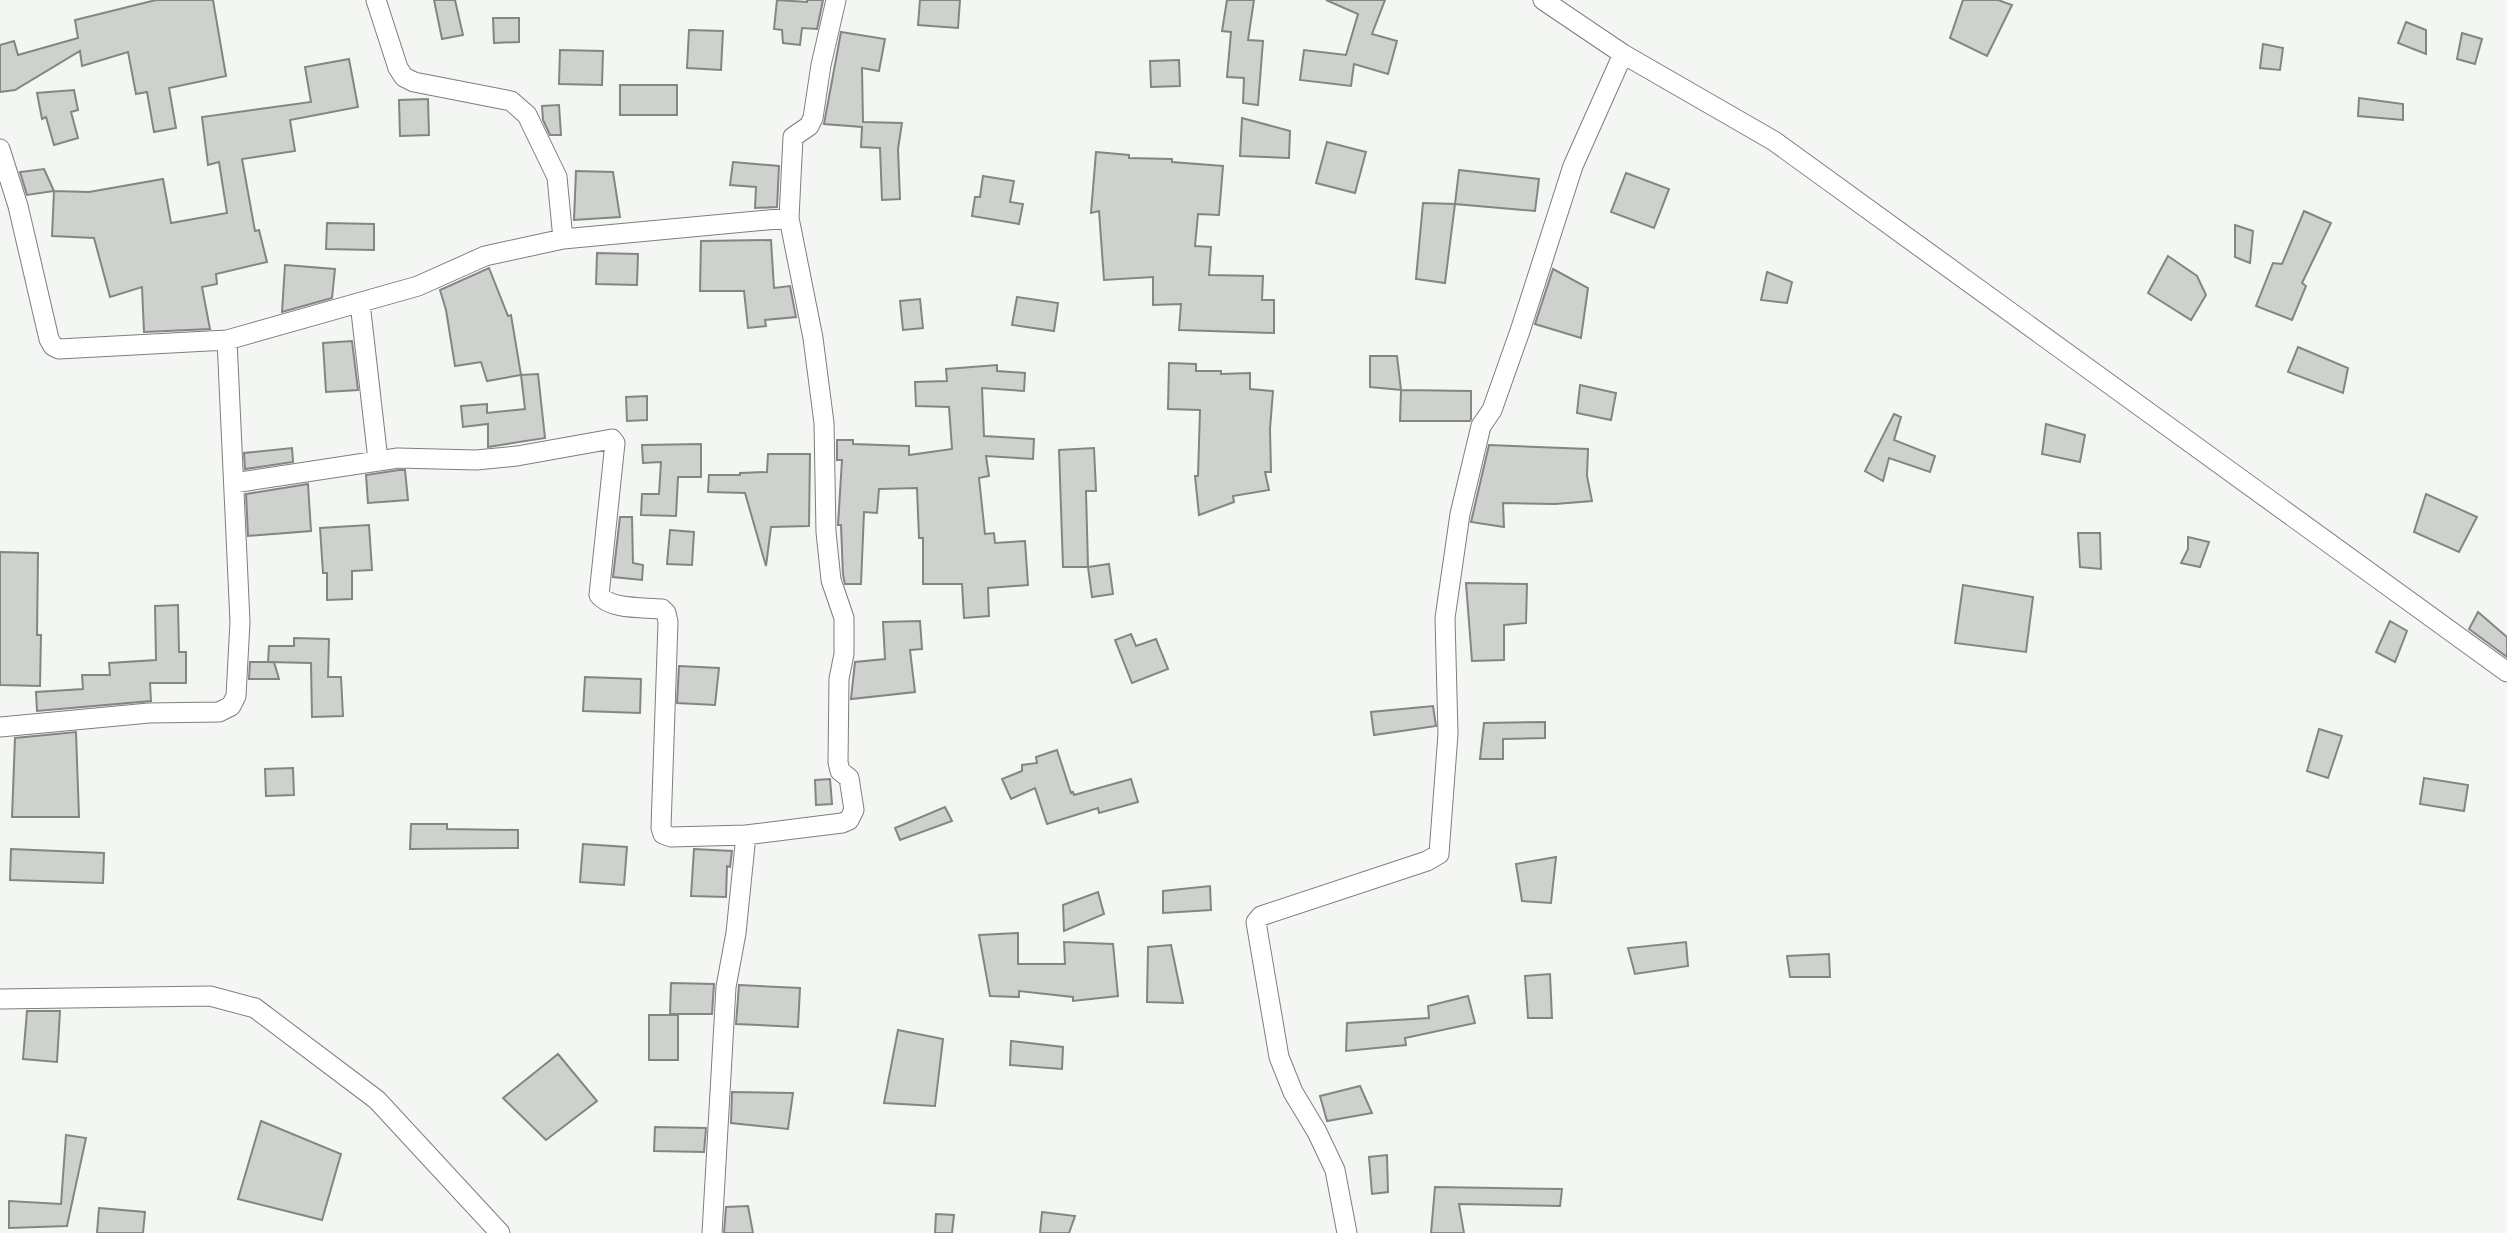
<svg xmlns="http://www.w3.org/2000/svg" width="2507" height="1233" viewBox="0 0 2507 1233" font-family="'Asap Condensed',sans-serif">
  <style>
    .building { fill: #ced1ce; stroke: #838683; stroke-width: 2 }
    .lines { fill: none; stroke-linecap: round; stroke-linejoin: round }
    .minor-casing { stroke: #7d7f7c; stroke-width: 21 }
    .minor { stroke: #fff; stroke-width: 19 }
  </style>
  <rect width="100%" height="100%" fill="#f3f6f2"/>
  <path class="building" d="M156,0H213L226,76L169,88L176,128L154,132L147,92L136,94L128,52L82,66L80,51L15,90L0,92V45L14,41L18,55L78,38L75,20Z
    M434,0H455L463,35L442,39Z
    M777,0L807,2V0H823L817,29L802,28L800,45L783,43L782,30L774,29Z
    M920,0H960L958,28L918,25Z
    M1227,0H1254L1248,40L1263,41L1258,105L1243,103L1244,78L1227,77L1231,32L1222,31Z
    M1326,0H1385L1372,34L1397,41L1388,74L1354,64L1351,86L1300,80L1304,50L1346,55L1358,14Z
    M1963,0H1998L2012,5L1987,56L1950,38Z
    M493,18H519V42L494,43Z
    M2406,22L2426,30V54L2398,43Z
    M689,30L723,31L721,70L687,68Z
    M841,32L885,39L879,71L862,68L863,122L902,123L898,149L900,199L882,200L880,148L861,147L862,127L824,124Z
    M2462,33L2482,39L2475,64L2457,59Z
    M2263,44L2283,48L2280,70L2260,68Z
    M560,50L603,51L602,85L559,84Z
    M349,59L358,107L290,120L295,151L242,159L255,231L259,230L267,262L216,274L217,284L202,287L210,329L144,332L142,287L110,297L94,238L52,236L54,191L89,192L163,179L171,223L227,213L219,162L208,165L202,117L311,102L305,67Z
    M1179,60L1180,86L1151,87L1150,61Z
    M620,85H677V115H620Z
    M74,90L78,110L71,112L78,138L54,145L46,117L42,119L37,93Z
    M2359,98L2403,104V120L2358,116Z
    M428,99L429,135L400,136L399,100Z
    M559,105L561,135H550L543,120L542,106Z
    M1242,118L1290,131L1289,158L1240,156Z
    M1327,142L1366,152L1355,193L1316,183Z
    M1096,152L1129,155V158L1172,159V162L1223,166L1219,215L1198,214L1195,246L1211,247L1209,275L1263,276L1262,300H1274V333L1179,330L1181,304L1153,305V277L1104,280L1099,211L1091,213Z
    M733,162L779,166L777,207L755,208L756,187L730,185Z
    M44,169L54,191L27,195L20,172Z
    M1459,170L1539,179L1535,211L1455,204Z
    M576,171L613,172L620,217L574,220Z
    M1626,173L1669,189L1654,228L1611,212Z
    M983,176L1014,181L1010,202L1023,204L1019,224L972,216L975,197H980Z
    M1423,203L1455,204L1445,283L1416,279Z
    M2304,211L2331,223L2302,283L2306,286L2292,320L2256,306L2273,263L2282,264Z
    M327,223L374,224V250L326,249Z
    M2235,225L2253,231L2250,263L2235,257Z
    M771,240L774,288L790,286L796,317L765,320L766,326L748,328L744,291H700L701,241Z
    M597,253L638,254L637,285L596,284Z
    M2168,256L2197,276L2206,295L2191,320L2148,293Z
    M285,265L335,269L332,298L282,312Z
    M489,268L508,316L511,315L521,375L538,374L545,438L488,447V424L463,427L461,406L487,404V413L525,409L521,375L487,381L481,362L455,366L446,310L440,290Z
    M1553,269L1588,288L1581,338L1535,324Z
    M1767,272L1792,282L1787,303L1761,300Z
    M1017,297L1058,303L1054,331L1012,325Z
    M920,299L923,328L903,330L900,301Z
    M352,341L358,390L326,392L323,343Z
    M2298,347L2348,368L2343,393L2288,372Z
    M1370,356H1397L1401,390L1370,387Z
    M1169,363L1196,364V371H1221V374L1250,373V389L1273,391L1270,429L1271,472H1265L1269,490L1233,496L1234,502L1199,515L1195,476H1198L1200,410L1168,409Z
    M997,365V371L1025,373L1024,391L982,388L984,436L1034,439L1033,459L986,456L989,476L979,478L985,534L994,533L995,543L1025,541L1028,585L988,588L989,616L964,618L962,584H923V538H919L917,488L879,489L877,513L864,512L861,584H845L843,575L841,525H838L842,460H837V440H853V444L909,446V455L952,449L949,407L916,406L915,382L947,381L946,369Z
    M1580,385L1616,393L1611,420L1577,413Z
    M1401,390L1471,391V419L1470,421H1400Z
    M647,396V420L627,421L626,397Z
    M1894,414L1901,417L1894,440L1935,456L1930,472L1889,458L1883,481L1865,471Z
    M2046,424L2085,435L2080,462L2042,454Z
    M701,444V477H678L676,516L641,515L642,494H659L661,462L643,463L642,445Z
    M1489,445L1588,449L1587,476L1592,501L1555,504L1503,503L1504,527L1471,522Z
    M292,448L293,462L245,469L244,453Z
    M1094,448L1096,491H1086L1088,567H1063L1059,450Z
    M768,454H810L809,526L771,527L766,566L745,493L708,492L709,475H740V473L767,472Z
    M399,470H405L408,500L368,503L366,475Z
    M308,484L311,531L248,536L246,494Z
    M2426,494L2477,517L2459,552L2414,532Z
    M620,517H632L633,563L643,565L642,580L613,577Z
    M369,525L372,570L352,571V599L327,600V573H323L320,528Z
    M670,530L694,532L692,565L667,564Z
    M2078,533H2100L2101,569L2080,567Z
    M2188,537L2209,542L2200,567L2181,563L2188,549Z
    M0,552L38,553L37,635H41L40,686L0,685Z
    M1109,564L1113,594L1092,597L1088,567Z
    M1466,583L1527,584L1526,623L1504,625V660L1472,661Z
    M1963,585L2033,597L2026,652L1955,643Z
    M178,605L179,652H186V683H150L151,701L37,711L36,692L83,689L82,675H110L109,663L156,660L155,606Z
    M2478,612L2507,637V657L2469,629Z
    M920,621L922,649L910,650L915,692L851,699L855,662L885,659L883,622Z
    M2390,621L2407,631L2395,662L2376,652Z
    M1131,634L1136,646L1156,639L1168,669L1132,683L1115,640Z
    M294,638L329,639L328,677H341L343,716L312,717L311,663L268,662L269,646H294Z
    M250,662H274L279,679H249Z
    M679,666L719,668L715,705L677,703Z
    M585,677L641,679L640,713L583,711Z
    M1433,706L1436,726L1374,735L1371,712Z
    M1545,722V738L1503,739V759H1480L1484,723Z
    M2319,729L2342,736L2328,778L2307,771Z
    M76,732L79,817H12L15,738Z
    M1057,750L1071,793L1073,792L1074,795L1131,779L1138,802L1099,813L1098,808L1047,824L1035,788L1011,799L1002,779L1022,771V765L1037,763L1036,757Z
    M293,768L294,795L266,796L265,769Z
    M2424,778L2468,785L2464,811L2420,804Z
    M830,779L832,804L816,805L815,780Z
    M945,807L952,821L900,840L895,828Z
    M411,824H447V829L518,830V848L410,849Z
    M583,844L627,847L624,885L580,882Z
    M11,849L104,853L103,883L10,880Z
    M694,849L732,851L730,867L727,866L726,897L691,896Z
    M1556,857L1551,903L1522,901L1516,864Z
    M1210,886L1211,910L1163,913V891Z
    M1098,892L1104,914L1064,931L1063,905Z
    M1018,933V964H1065L1064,942L1113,944L1118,996L1073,1001V997L1019,991V997L990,996L979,935Z
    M1686,942L1688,966L1635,974L1628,948Z
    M1171,945L1183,1003L1147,1002L1148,947Z
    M1829,954L1830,977H1790L1787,956Z
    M1550,974L1552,1018H1528L1525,976Z
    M671,983L714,984L712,1014H670Z
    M739,985L800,988L798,1027L736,1024Z
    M1468,996L1475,1023L1405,1038L1406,1045L1346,1051L1347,1023L1429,1018L1428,1006Z
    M27,1011H60L57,1062L23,1059Z
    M649,1015H678V1060H649Z
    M898,1030L943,1039L935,1106L884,1103Z
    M1011,1041L1063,1047L1062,1069L1010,1065Z
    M558,1054L597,1101L546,1140L503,1098Z
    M1360,1086L1372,1113L1327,1121L1320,1096Z
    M732,1092L793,1093L788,1129L731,1123Z
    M261,1121L341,1154L322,1220L238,1199Z
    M655,1127L706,1128L704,1152L654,1151Z
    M66,1135L86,1138L67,1226L9,1228V1201L61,1204Z
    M1387,1155L1388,1192L1372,1194L1369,1157Z
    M1435,1187L1562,1189L1560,1206L1459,1204L1464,1233H1431Z
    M748,1206L753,1233H724L726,1207Z
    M99,1208L145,1212L143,1233H97Z
    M1042,1212L1075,1216L1069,1233H1040Z
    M936,1214L954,1215L952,1233H935Z"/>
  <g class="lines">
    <defs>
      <path id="minor" d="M376,0L398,68L404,77L414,82L511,101L527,115L557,177L563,239
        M1543,0L1623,54L1774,141L2507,672
        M0,149L18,206L49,339L53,346L59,349L227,340L418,286L485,256L563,239L789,218
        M360,303L378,460
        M234,483L398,458L476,460L517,456L612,439L615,443L599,595C611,610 644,607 662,609L666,613L668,622L661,828L663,834L671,837L746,835
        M0,727L149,713L219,712L231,706L236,696L240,622L227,340
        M0,999L210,996L255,1008L377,1100L500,1233
        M712,1233L726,987L736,933L746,835L842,823L849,820L854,810L849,778L840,771L838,762L839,679L844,654V618L831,580L826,532L824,423L813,338L789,218L793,137L809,126L813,118L821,65L836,0
        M1347,1233L1335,1170L1317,1132L1293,1092L1279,1057L1256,922L1261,916L1427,861L1439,854L1448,734L1445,618L1460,514L1481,426L1492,410L1520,331L1573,166L1623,54"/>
    </defs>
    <use href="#minor" class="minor-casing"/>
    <use href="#minor" class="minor"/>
  </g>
</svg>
